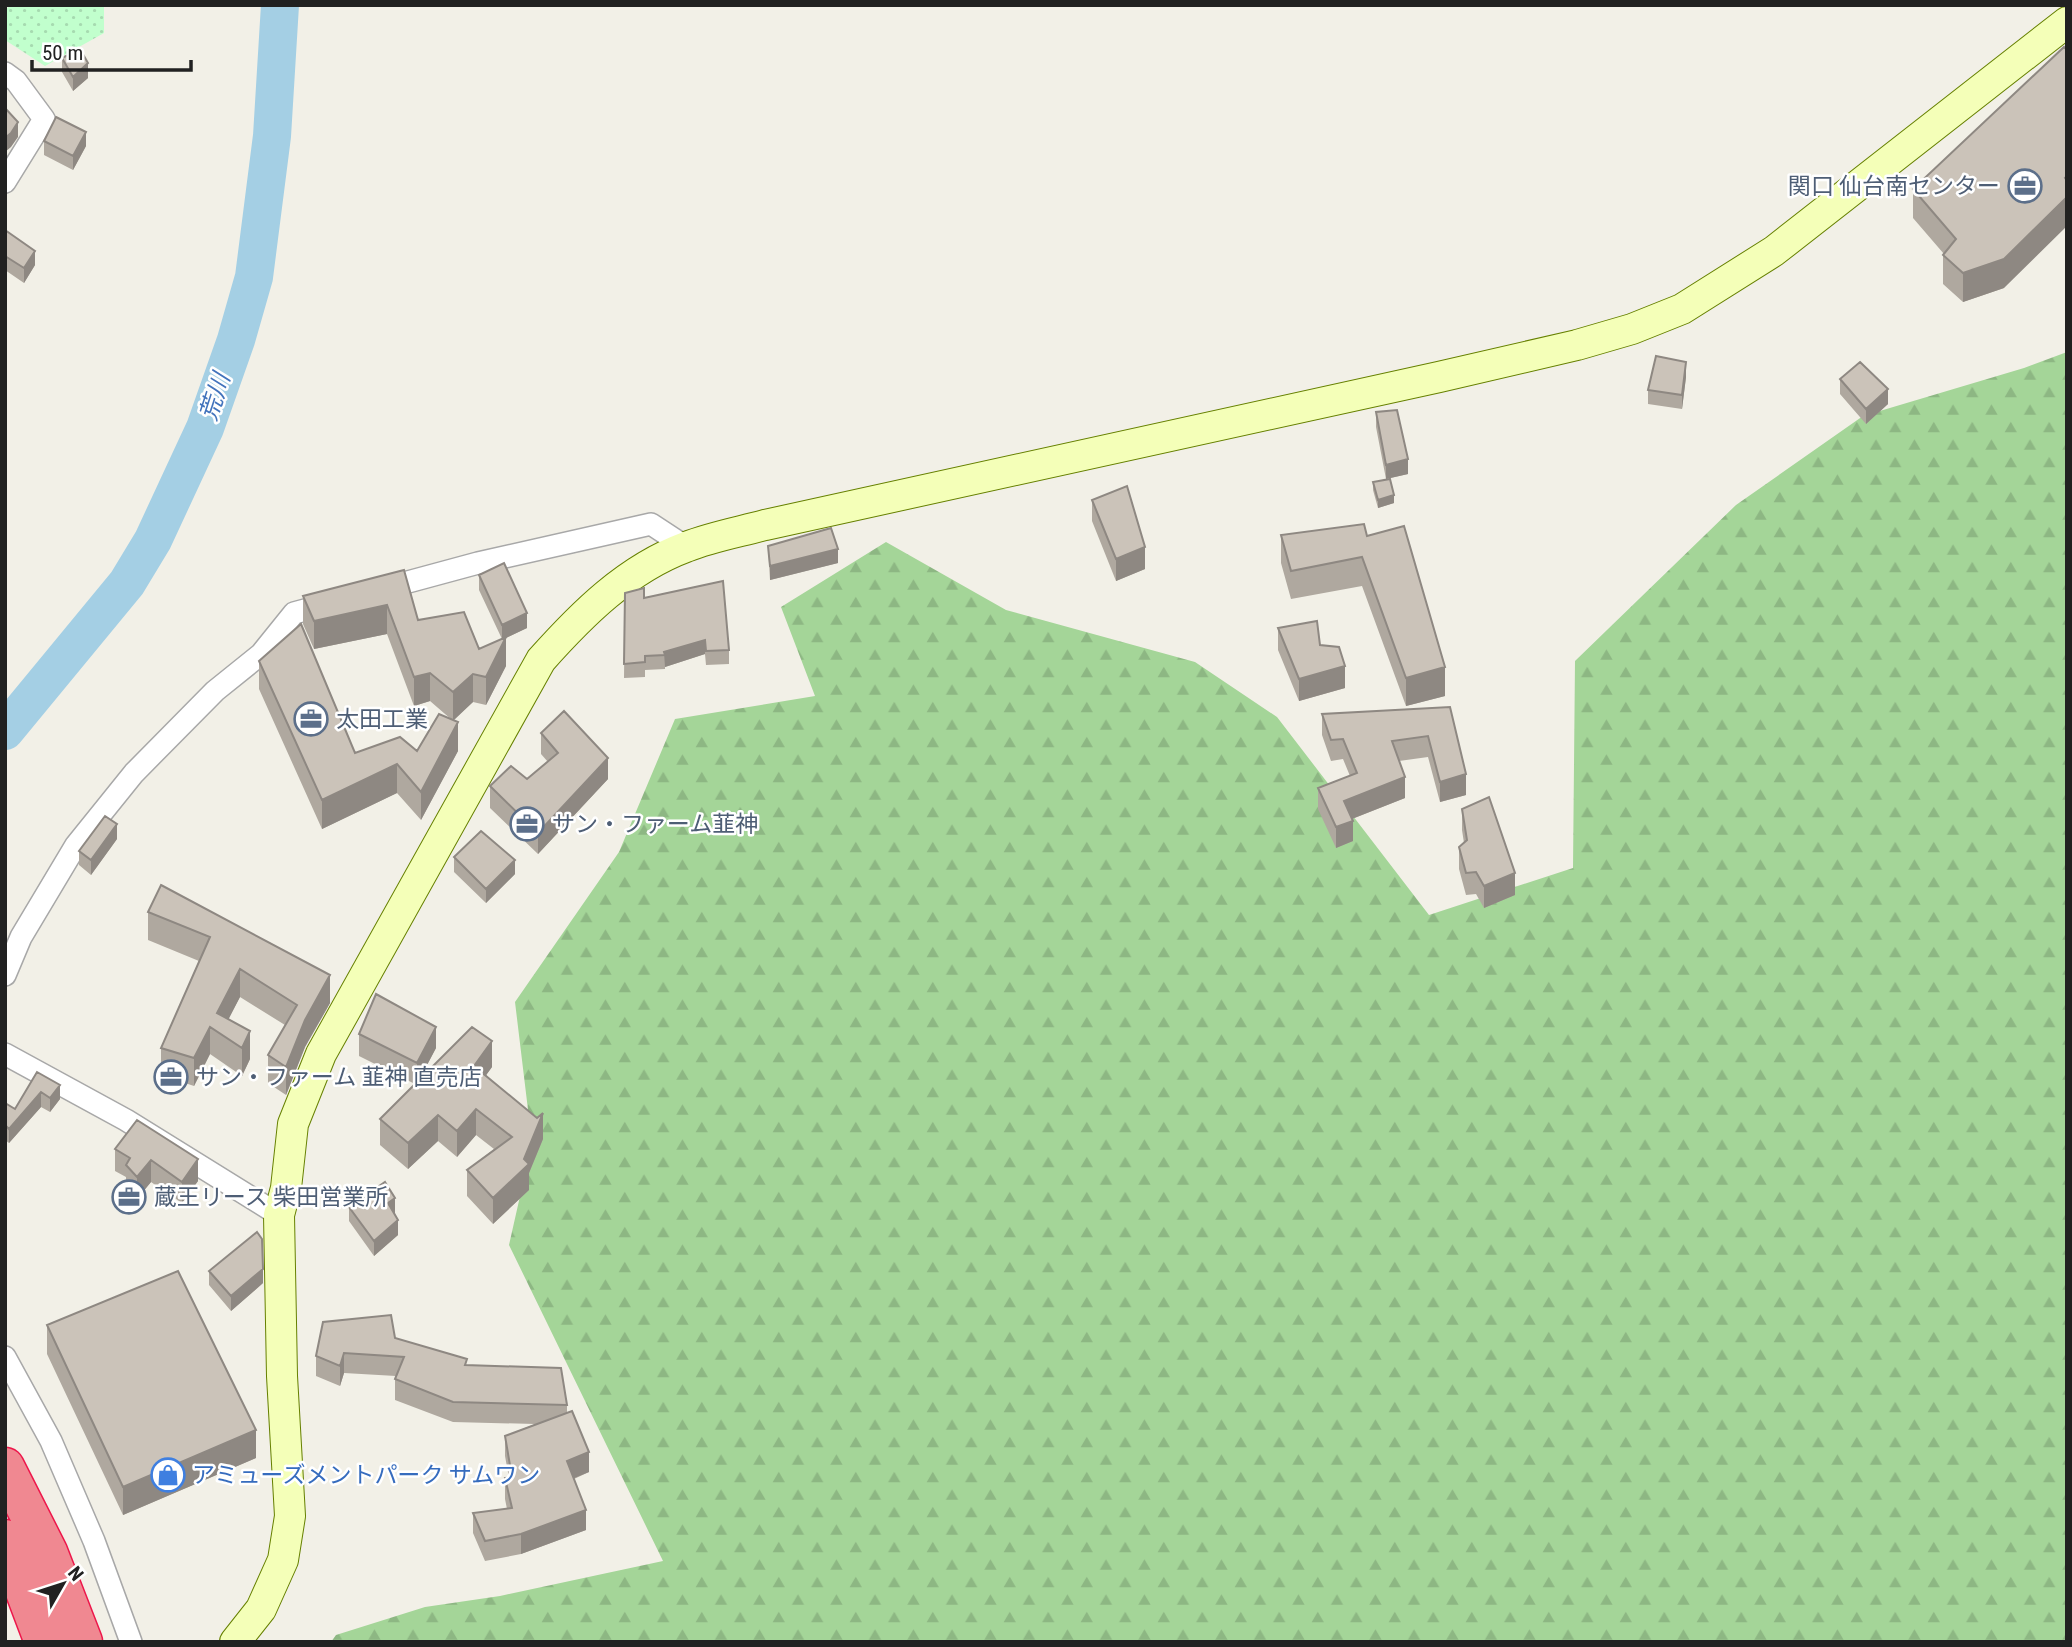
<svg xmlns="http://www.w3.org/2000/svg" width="2072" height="1647" viewBox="0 0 2072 1647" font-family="'Roboto Condensed','Noto Sans JP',sans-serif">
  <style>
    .forest { fill: url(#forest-firs) }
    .park { fill: url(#park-dots) }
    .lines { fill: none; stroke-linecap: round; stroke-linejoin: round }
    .river { stroke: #a4cfe4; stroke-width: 38 }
    .street-casing { stroke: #a8a8a8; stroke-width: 24 }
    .secondary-casing { stroke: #668000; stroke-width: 32 }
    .highway-casing { stroke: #ed174b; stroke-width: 41 }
    .street { stroke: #fff; stroke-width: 21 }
    .secondary { stroke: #f4ffb8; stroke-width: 30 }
    .highway { stroke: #f08891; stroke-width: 38 }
    .wall { fill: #afa89f }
    .shaded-wall { fill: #8e8882 }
    .building { fill: #cbc3b9; stroke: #8e8882; stroke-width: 2 }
    .labels { text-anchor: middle; stroke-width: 5; stroke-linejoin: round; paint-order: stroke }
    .service-label { font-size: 23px; fill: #4e5e75; stroke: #fff; text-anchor: start }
    .shop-label { font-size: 23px; fill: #366cbe; stroke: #fff; text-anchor: start }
    .water-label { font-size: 24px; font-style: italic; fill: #4273bc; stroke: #fff }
  </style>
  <defs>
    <pattern id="forest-firs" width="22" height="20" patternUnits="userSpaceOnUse" patternTransform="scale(1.75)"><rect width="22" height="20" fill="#a4d598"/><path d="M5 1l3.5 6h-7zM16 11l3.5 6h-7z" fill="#8db783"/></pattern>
    <pattern id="park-dots" width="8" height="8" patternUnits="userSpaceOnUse" patternTransform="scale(1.75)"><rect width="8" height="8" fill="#c1ffcd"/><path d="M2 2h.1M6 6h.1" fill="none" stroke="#a6dab0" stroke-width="1.8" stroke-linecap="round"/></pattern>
  </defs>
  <rect width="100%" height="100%" fill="#f2f0e7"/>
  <path class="forest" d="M2067,352V1642H331L336,1635L425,1607L500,1596L663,1561L509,1245L532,1143L515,1002L619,852L675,719L815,696L781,607L886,542L1006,610L1195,662L1277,717L1429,915L1573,868L1575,661L1736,505L1863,416L2024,368Z"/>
  <path class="park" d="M10,5H104V33L45,66L5,40V11Z"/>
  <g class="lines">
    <path class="river" d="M5,731L127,583L153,540L205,428L236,340L254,277L272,136L280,5"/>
    <defs>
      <path id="street" d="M5,73L16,81L44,119L5,182
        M382,589L478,563L651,524L686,547
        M5,975L21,937L76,845L134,773L215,691L261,654L294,613L331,603
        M5,1054L126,1120L279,1215
        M5,1357L51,1441L94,1541L131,1642"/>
      <path id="secondary" d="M235,1642L261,1609L283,1560L290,1516L282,1376L279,1215L286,1188L293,1124L321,1054L541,660C582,614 627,569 686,547C711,537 739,532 765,525L1439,377L1577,345L1632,329L1682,309L1774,251L2067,22"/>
      <path id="highway" d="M5,1467L48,1552L83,1642
        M5,1539L44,1642"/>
    </defs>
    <use href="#street" class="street-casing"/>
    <use href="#secondary" class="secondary-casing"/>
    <use href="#highway" class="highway-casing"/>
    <use href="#street" class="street"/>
    <use href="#secondary" class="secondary"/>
    <use href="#highway" class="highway"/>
  </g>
  <path class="wall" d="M62,58L88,78L73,91L62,72Z
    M44,141L86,146L73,170L44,155Z
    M1913,189L2004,288L1963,302L1943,284V255L1944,254L1913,218Z
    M5,230L35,265L24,283L5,270Z
    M1686,377L1682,409L1648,404V390Z
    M1840,379L1888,404L1866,424L1840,394Z
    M1376,412L1408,474L1386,479L1376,427Z
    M1373,482L1394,503L1378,508L1373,490Z
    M1092,500L1145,569L1116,581L1092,521Z
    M1281,535L1367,536L1445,696L1406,706L1362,586L1291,599L1281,563Z
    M768,546L838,563L770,580Z
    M404,570L418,620L479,649L502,639L479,590V575L527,628L506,638V666L486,705L473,702L453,720L458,751L421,820L397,793L322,829L259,689V661L355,753L417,751L452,720L430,701L414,706L387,634L314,649L303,624V596Z
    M625,593L644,598L729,650V664L706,665L705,654L665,667V669L645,670V677L624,678Z
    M1278,628L1320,645L1345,688L1299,701L1278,650Z
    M1450,707L1466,795L1440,802L1428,757L1399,761L1405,798L1352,819L1353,841L1336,848L1318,809V788L1350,776L1343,759L1331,761L1322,735V714Z
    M541,733L608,779L538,854L490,808V786L527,779L548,762L541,754Z
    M1462,809L1515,895L1484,908L1476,894L1466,895L1459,869V847L1464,843L1462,830Z
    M117,839L91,875L79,865V851Z
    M454,857L515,874L486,903L454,872Z
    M161,885L330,1003L305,1047L286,1095L268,1083V1055L285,1025L240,997L228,1019L250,1059L242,1076L210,1054L194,1086L161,1075V1048L199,961L148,940V912Z
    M359,1034L436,1048L419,1080L492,1067L486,1075L543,1139L529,1173V1190L493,1224L467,1196V1170L494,1149L476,1135L457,1157L438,1141L408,1169L380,1145V1119L415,1084L359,1056Z
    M37,1072L60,1099L50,1112L41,1107L9,1143L5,1140V1103L15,1109Z
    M137,1120L198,1181L182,1203L151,1182L137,1199L126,1186V1177L115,1171V1149Z
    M349,1207L395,1213L398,1235L374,1256L349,1221Z
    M209,1271L263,1283L231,1311L209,1285Z
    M47,1325L256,1458L123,1515L47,1354Z
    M395,1338L467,1365L567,1405V1413L589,1472L574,1479L586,1530L521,1554L485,1561L473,1533V1513L507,1509L505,1499V1478H509L505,1456V1436L535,1424L453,1422L395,1400V1379L396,1376L344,1373L340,1386L316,1376V1356Z"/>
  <path class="shaded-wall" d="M88,63V78L73,91V77Z
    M18,122V137L11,147L5,152V138Z
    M86,132V146L73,170V156Z
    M2067,176V226L2004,288L1963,302V273Z
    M35,251V265L24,283V268Z
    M1686,362V377L1682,409V395Z
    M1888,389V404L1866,424V409Z
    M1408,459V474L1386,479V465Z
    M1394,495V503L1378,508V500Z
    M1145,547V569L1116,581V559Z
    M838,549V563L770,580V566Z
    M387,605V634L314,649V621Z
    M527,613V628L506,638V666L486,705V677L502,639V625Z
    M705,640V654L665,667L664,652Z
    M1345,666V688L1299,701V679Z
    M1445,667V696L1406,706V678Z
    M430,673V701L414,706V677Z
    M473,674V702L453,721V692Z
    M458,722V751L421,820V792Z
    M608,758V779L538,854V833Z
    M397,764V793L322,829V800Z
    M1466,774V795L1440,802V782Z
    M1405,777V798L1344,822V801Z
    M1353,821V841L1336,848V827Z
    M117,824V839L91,875V860Z
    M515,860V874L486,903V889Z
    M1515,873V895L1484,908V886Z
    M240,969V997L221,1034L217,1013Z
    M330,975V1003L305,1047L286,1095V1067L305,1020Z
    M210,1027V1054L194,1086V1058Z
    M436,1027V1048L417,1084V1063Z
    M250,1031V1059L242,1076V1048Z
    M492,1041V1067L474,1092V1066Z
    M60,1085V1099L50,1112V1098Z
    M41,1092V1107L9,1143V1129Z
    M476,1109V1135L457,1157V1131Z
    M543,1113V1139L529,1173V1190L493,1224V1198L524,1159Z
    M438,1115V1141L408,1169V1143Z
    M198,1159V1181L182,1203V1182Z
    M151,1160V1182L137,1199V1177Z
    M395,1198V1213L388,1218V1203Z
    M398,1220V1235L374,1256V1241Z
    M263,1269V1283L231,1311V1296Z
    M344,1353V1373L340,1386V1366Z
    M256,1430V1458L123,1515V1487Z
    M589,1452V1472L567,1481V1461Z
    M586,1510V1530L521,1554V1534Z"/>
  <path class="building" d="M2064,47L2067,50V176L2065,178L2067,181V197L2004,259L1963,273L1943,255L1956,239L1913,189Z
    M80,49L88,63L73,77L62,58Z
    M5,108L18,122L11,133L5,138Z
    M56,117L86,132L73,156L44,141Z
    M5,230L35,251L24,268L5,256Z
    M1656,356L1686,362L1682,395L1648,390Z
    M1860,362L1888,389L1866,409L1840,379Z
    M1397,410L1408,459L1386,465L1376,412Z
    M1390,479L1394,495L1378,500L1373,482Z
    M1127,486L1145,547L1116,559L1092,500Z
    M1364,524L1367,536L1404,526L1445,667L1406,678L1362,557L1291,571L1281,535Z
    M831,528L838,549L770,566L768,546Z
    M504,563L527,613L502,625L479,575Z
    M404,570L418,620L464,612L479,649L506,637L486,677L473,674L453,692L430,673L414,677L387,605L314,621L303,596Z
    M723,581L729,650L706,651L705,640L664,652L665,655L645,656V662L624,664L625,593L644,588V598Z
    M1317,621L1320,645L1339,647L1345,666L1299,679L1278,628Z
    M301,624L355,753L400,737L417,751L439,714L458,722L421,792L397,764L322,800L259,661Z
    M1450,707L1466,774L1440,782L1428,736L1392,741L1405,777L1344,801L1353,821L1336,827L1318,788L1357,773L1343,739L1331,740L1322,714Z
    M564,711L608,758L538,833L490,786L511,766L527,779L558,753L541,733Z
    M1489,797L1515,873L1484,886L1476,872L1466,873L1459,847L1467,840L1462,809Z
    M105,816L117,824L91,860L79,851Z
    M481,831L515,860L486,889L454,857Z
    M161,885L330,975L305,1020L286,1067L268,1055L297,1005L240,969L217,1013L250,1031L242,1048L210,1027L194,1058L161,1048L210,937L148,912Z
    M376,994L436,1027L417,1063L359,1034Z
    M472,1027L492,1041L474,1066L537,1118L543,1113L524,1159L529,1164L493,1198L467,1170L512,1137L476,1109L457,1131L438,1115L408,1143L380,1119Z
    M37,1072L60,1085L50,1098L41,1092L9,1129L5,1125V1103L15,1109Z
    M137,1120L198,1159L182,1182L151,1160L137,1177L126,1165L130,1158L115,1149Z
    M385,1182L395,1198L388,1203L398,1220L374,1241L349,1207Z
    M257,1232L262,1239L263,1269L231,1296L209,1271Z
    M178,1271L256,1430L123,1487L47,1325Z
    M391,1315L395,1338L467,1359L465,1365L561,1368L567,1405L453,1402L395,1379L404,1357L344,1353L340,1366L316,1356L323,1322Z
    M572,1411L589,1452L567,1461L586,1510L521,1534L485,1541L473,1513L512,1508L505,1478L512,1477L505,1436Z"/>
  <defs>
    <symbol id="office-ring" viewBox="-11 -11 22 22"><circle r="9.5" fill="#fff" stroke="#5c6f8a" stroke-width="1.5"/><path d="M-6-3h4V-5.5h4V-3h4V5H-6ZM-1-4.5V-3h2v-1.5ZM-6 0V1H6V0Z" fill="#5c6f8a"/></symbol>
    <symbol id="shop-ring" viewBox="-11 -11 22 22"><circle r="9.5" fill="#fff" stroke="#3f7fe0" stroke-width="1.5"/><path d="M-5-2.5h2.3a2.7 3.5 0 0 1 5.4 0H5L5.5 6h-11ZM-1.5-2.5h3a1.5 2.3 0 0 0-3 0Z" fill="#3f7fe0"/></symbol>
  </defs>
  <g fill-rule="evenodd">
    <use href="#office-ring" x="2006" y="167" width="38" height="38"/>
    <use href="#office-ring" x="292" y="700" width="38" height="38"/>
    <use href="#office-ring" x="508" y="805" width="38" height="38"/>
    <use href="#office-ring" x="152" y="1058" width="38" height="38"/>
    <use href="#office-ring" x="110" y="1178" width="38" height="38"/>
    <use href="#shop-ring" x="149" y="1456" width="38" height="38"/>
  </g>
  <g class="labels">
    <g class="service-label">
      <text x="2000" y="194" text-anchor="end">関口 仙台南センター</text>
      <text x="336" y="727">太田工業</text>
      <text x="552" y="832">サン・ファーム韮神</text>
      <text x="196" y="1085">サン・ファーム 韮神 直売店</text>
      <text x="154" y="1205">蔵王リース 柴田営業所</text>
    </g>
    <g class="shop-label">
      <text x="192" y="1483">アミューズメントパーク サムワン</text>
    </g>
    <g class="water-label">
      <text transform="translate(215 397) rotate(-72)" y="8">荒川</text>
    </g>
  </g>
  <rect width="2072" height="1647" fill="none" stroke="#212121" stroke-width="14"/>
  <g transform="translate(63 1584) rotate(51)" stroke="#ffffff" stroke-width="5" paint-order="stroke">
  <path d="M0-5L12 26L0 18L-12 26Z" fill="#212121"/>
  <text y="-10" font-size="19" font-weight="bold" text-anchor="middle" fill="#212121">N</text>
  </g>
  <path d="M32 60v10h159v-10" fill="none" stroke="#212121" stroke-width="3.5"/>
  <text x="42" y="60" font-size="21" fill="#212121" stroke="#ffffff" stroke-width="5" paint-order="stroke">50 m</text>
</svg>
